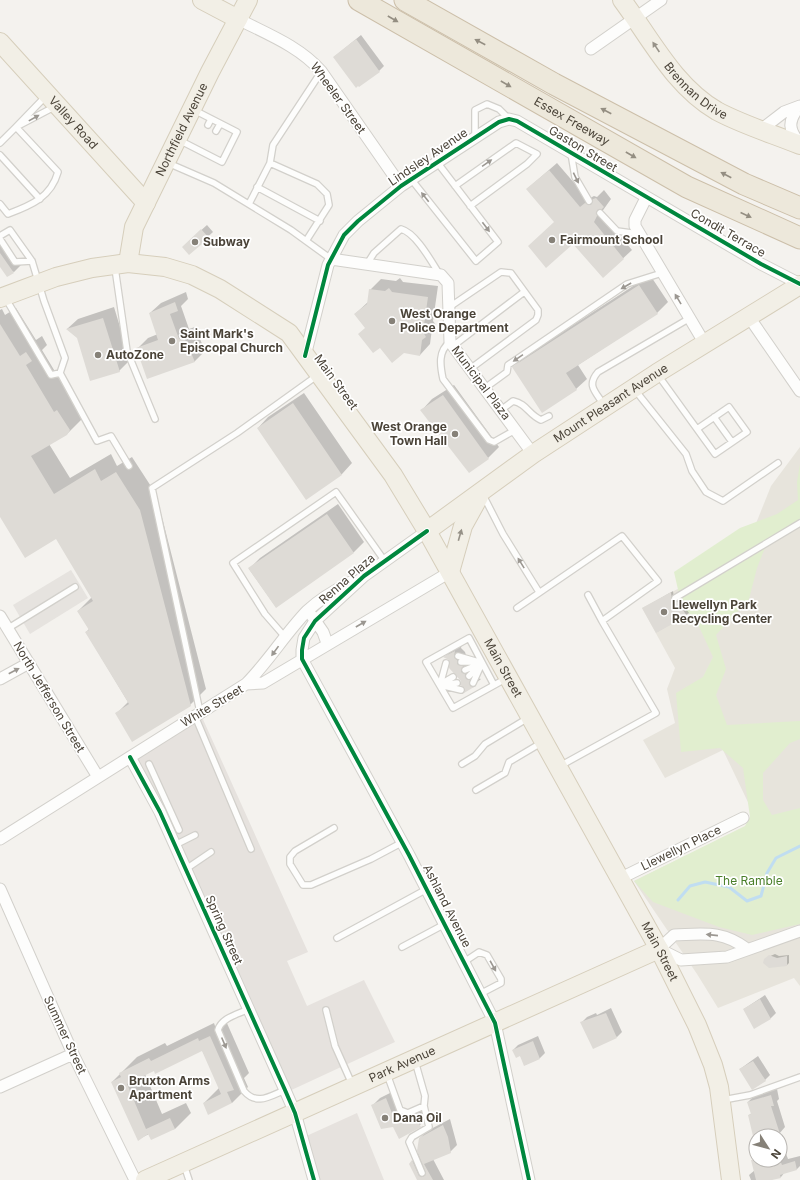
<svg xmlns="http://www.w3.org/2000/svg" width="800" height="1180" viewBox="0 0 800 1180" font-family="Inter,sans-serif">
  <style>
    .residential { fill: #e7e4dc }
    .industrial { fill: #e6e2de }
    .green { fill: #e1eecf }
    .parking { fill: #e6e3df }
    .shadow { fill: #0003 }
    .lines { fill: none; stroke-linecap: round; stroke-linejoin: round }
    .stream { stroke: #c0ddf1; stroke-width: 3 }
    .building { fill: #dedbd6 }
    .lane-casing { stroke: #d2d0cb; stroke-width: 8 }
    .street-casing { stroke: #d2d0cb; stroke-width: 13 }
    .primary-casing { stroke: #d6cebb; stroke-width: 20 }
    .highway-casing { stroke: #ccbfa9; stroke-width: 23 }
    .lane { stroke: #fdfdfc; stroke-width: 5.5 }
    .street { stroke: #fdfdfc; stroke-width: 11 }
    .primary { stroke: #f2efe6; stroke-width: 18 }
    .highway { stroke: #ede8db; stroke-width: 21 }
    .cycleway-casing { stroke: #fff; stroke-width: 6 }
    .cycleway { stroke: #00873e; stroke-width: 4 }
    .oneway { fill: #948e82 }
    .oneway2 { fill: #969187 }
    .oneway3 { fill: #9b9791 }
    .poi-dot { fill: #868178; stroke: #fff; stroke-width: 1.5 }
    .labels { text-anchor: middle; stroke-width: 3.5; stroke-linejoin: round; paint-order: stroke }
    .street-label { font-size: 12px; fill: #4b4439; stroke: #fff }
    .poi-label { font-size: 12px; font-weight: bold; fill: #4b4439; stroke: #fff; text-anchor: start }
    .park-label { font-size: 12px; fill: #4a7f2a; stroke: #fff }
  </style>
  <rect width="100%" height="100%" fill="#f4f2ee"/>
  <path class="residential" d="M800,447V986L794,978L718,1008L697,974L634,881L757,821L723,750L665,778L643,740L675,723L667,689L675,668L642,608L719,567L749,541L771,486Z"/>
  <path class="industrial" d="M201,715L308,952L287,961L307,1006L364,980L395,1042L285,1093L132,760Z
    M357,1113L384,1180H314L302,1138Z"/>
  <path class="green" d="M800,464V523L766,545L757,568L749,599L716,635L726,669L716,695L727,725L800,721V739L790,743L763,773V800L772,815L800,808V924L752,935L719,927L653,902L634,881L745,826L750,817L743,768L720,748L681,752L676,693L703,677L713,657L696,620L682,607L674,572L740,528L777,514L798,500L797,482Z"/>
  <path class="parking" d="M71,570L88,598L30,634L13,605Z"/>
  <path class="shadow" d="M361,35L384,66L379,71L334,57Z
    M557,163L588,199L594,196L597,197L604,190L611,199L601,213L632,250L603,277L527,189Z
    M207,225L213,232L189,254L188,242Z
    M0,234L21,265L14,272L0,266Z
    M650,275L668,302L657,313L578,365L587,379L576,389L514,367L524,357Z
    M400,278L403,282L438,286L433,321L436,325L432,329L430,344L420,355L366,328L355,314L368,302L370,290L381,279L396,281Z
    M186,292L188,299L181,306L189,329L195,327L205,351L194,362L138,348L148,338L158,334L150,313L161,303Z
    M114,307L130,360L119,371L67,329L78,319Z
    M16,308L36,340L42,336L47,345L42,350L83,418L67,434L49,444L70,478L111,454L117,466L132,457L156,494L206,689L190,705L116,714L128,702L86,632L89,629L78,611L92,597L57,537L0,515V310L2,309L5,315Z
    M454,385L499,447L488,458L422,410L432,399Z
    M304,393L352,463L342,474L306,498L258,428L268,417Z
    M338,504L364,542L354,552L276,607L249,569L260,558Z
    M673,591L674,598L680,599L689,613L657,632L644,608Z
    M462,644L461,648L465,652L469,664L473,666L477,678L481,679L466,691V688L450,660L445,657L452,650Z
    M775,954L779,956L789,955V963L787,965L769,967L768,957Z
    M765,995L776,1013L771,1018L755,1027L744,1009Z
    M611,1008L622,1032L617,1037L582,1022L587,1017L596,1013L597,1015Z
    M226,1021L249,1073L244,1078L248,1087L232,1103H204L220,1087L202,1050L145,1074L162,1114L186,1103L191,1113L175,1129L149,1134L139,1139L112,1082L137,1057L165,1043L167,1046L214,1023L215,1026Z
    M538,1036L545,1053L540,1058L525,1065L520,1055L513,1050L518,1045Z
    M758,1056L770,1075L765,1080L740,1069Z
    M777,1089L779,1099L777,1101L785,1127L779,1134L780,1136H756V1142L749,1115L752,1113L748,1102L754,1096Z
    M394,1091L403,1113L422,1108L428,1117L420,1125L399,1137L394,1125L372,1106L380,1098Z
    M450,1119L457,1145L450,1152L433,1159L444,1180H418L410,1164L419,1153L420,1138L427,1131Z
    M780,1137L788,1159L800,1156V1166L797,1169L785,1172L781,1177L769,1180H751L749,1175L755,1170L752,1161L756,1157V1160H780Z
    M756,1142V1153L753,1145Z"/>
  <g class="lines">
    <path class="stream" d="M678,900L690,886L705,882L729,887L747,901L761,896L767,873L776,858L800,846"/>
  </g>
  <path class="building" d="M356,39L380,72L359,87L358,86L356,88L333,57Z
    M549,170L580,207L585,203L591,205L593,199L596,198L604,207L602,209L597,210V216L594,222L624,259L603,278L573,244L546,268L528,246L554,222L526,189Z
    M201,229L209,238L189,255L182,247Z
    M0,253L14,273L7,277L0,267Z
    M639,285L658,314L566,373L577,390L542,413L512,367Z
    M389,288L392,292L428,297L423,332L426,337L422,340L420,356L404,353L392,363L380,348L373,353L358,334L365,328L354,314L367,304L369,289L385,291Z
    M175,302L178,311L170,314L179,339L184,337L195,362L147,379L136,348L158,340L149,313Z
    M103,318L120,372L90,381L77,338L66,329Z
    M0,324L20,356L26,352L32,361L26,365L54,412L57,410L70,430L67,435L31,456L54,494L95,469L101,481L116,472L140,510L191,706L132,742L115,713L129,704L85,632L89,630L77,611L93,601L56,539L25,558L0,517Z
    M443,395L489,459L469,473L420,410Z
    M293,403L342,475L306,500L257,428Z
    M327,514L354,553L276,608L248,568Z
    M671,592L672,600L677,601L687,616L656,633L642,608Z
    M455,651L454,657L457,660V664L463,666L461,672L465,674L466,679L470,680V686L474,687L464,693L465,688L460,685L461,681L449,668V660L443,657Z
    M769,955L777,958L787,956V966L769,968L763,963L764,959Z
    M760,999L771,1019L754,1029L743,1009Z
    M606,1013L617,1038L593,1049L580,1022Z
    M210,1036L234,1090L227,1092L232,1103L208,1115L203,1103L221,1094L202,1051L155,1074L154,1071L127,1084L146,1129L170,1118L175,1129L151,1140L148,1134L138,1141L111,1082L121,1077L119,1073L149,1058L151,1061L198,1038L199,1041Z
    M533,1041L540,1059L524,1066L520,1056L516,1058L512,1050Z
    M753,1061L766,1081L752,1090L739,1069Z
    M771,1095L774,1106H771L780,1134L753,1136L748,1115L751,1114L747,1102Z
    M386,1098L395,1121L414,1115L421,1127L399,1139L393,1127L381,1129L371,1105Z
    M443,1125L448,1137L451,1153L424,1164L433,1180H417L409,1164L412,1160L419,1176L423,1177L426,1173L417,1151L419,1138Z
    M751,1160H780L782,1165L795,1161L797,1170L780,1175L781,1178L772,1180H756Z"/>
  <g class="lines">
    <defs>
      <path id="lane" d="M45,97L16,127L54,107
        M208,125L211,119
        M216,131L220,124
        M475,137V110L487,104L499,109L509,119
        M179,140L222,162L237,132L194,110
        M0,143L16,127L58,172C51,197 32,205 8,214L0,204
        M571,153L575,177L589,201
        M0,155L40,199
        M168,163L214,183L291,230L331,259
        M270,163L317,184L327,194L329,205L306,241
        M411,179L476,261L498,242L437,162
        M455,186L516,143L537,154L527,164L470,206
        M257,187L320,221
        M249,204L270,163L273,145L321,72
        M600,213L617,231L639,234
        M0,236L10,230L32,261L44,301L65,358L60,373L51,375L6,299
        M0,239L15,262L32,261
        M367,264L374,253L401,229C416,233 431,261 440,275
        M115,268L127,351L155,419
        M448,308L501,272L511,273L538,310V315L536,320L470,369
        M450,342C438,351 440,365 443,379L489,440L494,442L515,430
        M453,346L524,292
        M60,373L97,441L111,436L129,466
        M658,375L715,454L747,432L729,407L697,429
        M485,388L507,372L508,365L627,284L662,273
        M635,390L686,454L692,471L706,492L723,501L778,463
        M604,405C596,392 586,386 598,372L690,318
        M501,410L513,401C527,404 528,414 541,420L549,416
        M714,417L732,442
        M483,495L503,534L539,592
        M588,595L602,621
        M675,598L800,523
        M517,608L622,536L658,581L602,621L656,713L560,766
        M7,629L75,587
        M285,637L265,614L233,563L336,492L384,560
        M458,656L482,663
        M461,662H472
        M465,670L480,664
        M469,676L479,666
        M473,683L482,663
        M441,684L453,677
        M440,685L446,663
        M440,685L461,690
        M444,685L457,683
        M494,685L469,638L426,662L453,708L507,678
        M200,712L152,488L237,433L318,375
        M195,716L251,849
        M149,764L179,830
        M462,764L475,756L485,744L528,718
        M476,790L505,773L509,762L541,743
        M334,828L295,851L290,857V864L303,885H311L371,859L403,842
        M175,845L195,835
        M186,869L211,852
        M337,938L427,889
        M402,947L445,924
        M464,962L479,952L487,955L501,979V983L480,994
        M249,1009C238,1014 221,1018 218,1030L244,1091C257,1106 270,1096 285,1090
        M326,1010L335,1046L352,1084
        M387,1074L400,1110L408,1113L424,1106L425,1096L415,1061
        M723,1100L750,1095L800,1077
        M184,1165L189,1180
        M422,1173L409,1142L412,1137L429,1127L424,1106"/>
      <path id="street" d="M238,19C267,34 299,46 321,71L401,186
        M591,49L661,0
        M799,107C787,122 789,130 800,144
        M762,129L784,112L800,106
        M646,198L635,220V226L705,344
        M331,259L441,275L448,283L450,342L533,454
        M749,317L800,391
        M305,356L328,265L344,235L358,221L401,186L499,122L509,119L517,121L761,264L800,284
        M427,531L364,576L315,621L304,638L302,650V659L409,855L495,1023L529,1180
        M0,616L98,777
        M312,616L323,632L327,643
        M0,679L29,663
        M246,684C268,662 285,634 307,611C320,599 335,590 351,582
        M130,757L160,812L285,1090L295,1113L314,1180
        M0,839L246,684L263,683L450,572
        M619,879L743,818
        M0,889L73,1054L135,1180
        M747,949C722,930 704,934 674,935L659,949L681,960L727,957L800,931
        M0,1087L73,1054"/>
      <g id="primary">
        <path d="M202,0L238,19"/>
        <path id="s1" d="M622,0C651,39 674,86 717,111C743,125 773,134 800,145"/>
        <path id="s2" d="M0,42L146,203"/>
        <path id="s3" d="M128,263L134,227L210,72L248,0"/>
        <path id="s4" d="M0,298L56,277L92,268L128,263L165,267L192,275L220,289L289,333L393,475L427,531L659,949L697,1025L713,1065L719,1087L731,1180"/>
        <path id="s5" d="M427,531L533,454L657,373L800,285"/>
        <path d="M450,572L463,526L479,497"/>
        <path id="s6" d="M145,1180L659,949"/>
      </g>
      <g id="highway">
        <path id="s7" d="M359,0L687,187L800,238"/>
        <path d="M405,0L554,84L744,184L800,208"/>
      </g>
    </defs>
    <use href="#lane" class="lane-casing"/>
    <use href="#street" class="street-casing"/>
    <use href="#primary" class="primary-casing"/>
    <use href="#highway" class="highway-casing"/>
    <use href="#lane" class="lane"/>
    <use href="#street" class="street"/>
    <use href="#primary" class="primary"/>
    <use href="#highway" class="highway"/>
    <defs>
      <path id="cycleway" d="M305,356L328,265L344,235L358,221L401,186L499,122L509,119L517,121L761,264L800,284
        M427,531L364,576L315,621L304,638L302,650V659L409,855L495,1023L529,1180
        M130,757L160,812L285,1090L295,1113L314,1180"/>
    </defs>
    <use href="#cycleway" class="cycleway-casing"/>
    <use href="#cycleway" class="cycleway"/>
  </g>
  <defs><path id="oneway-solid" d="M-6-.8H1V-3.2L6.5 0L1 3.2V.8H-6Z"/></defs>
  <g class="oneway">
    <use href="#oneway-solid" transform="translate(393 19) rotate(30)"/>
    <use href="#oneway-solid" transform="translate(480 42) rotate(-152)"/>
    <use href="#oneway-solid" transform="translate(506 84) rotate(30)"/>
    <use href="#oneway-solid" transform="translate(606 111) rotate(-152)"/>
    <use href="#oneway-solid" transform="translate(631 155) rotate(30)"/>
    <use href="#oneway-solid" transform="translate(726 175) rotate(-152)"/>
    <use href="#oneway-solid" transform="translate(746 215) rotate(25)"/>
  </g>
  <g class="oneway2">
    <use href="#oneway-solid" transform="translate(656 47) rotate(-124)"/>
    <use href="#oneway-solid" transform="translate(460 535) rotate(-74)"/>
  </g>
  <g class="oneway3">
    <use href="#oneway-solid" transform="translate(34 118) rotate(-29)"/>
    <use href="#oneway-solid" transform="translate(487 163) rotate(-35)"/>
    <use href="#oneway-solid" transform="translate(576 178) rotate(64)"/>
    <use href="#oneway-solid" transform="translate(425 197) rotate(-128)"/>
    <use href="#oneway-solid" transform="translate(486 227) rotate(53)"/>
    <use href="#oneway-solid" transform="translate(626 286) rotate(150)"/>
    <use href="#oneway-solid" transform="translate(678 299) rotate(-121)"/>
    <use href="#oneway-solid" transform="translate(518 358) rotate(146)"/>
    <use href="#oneway-solid" transform="translate(521 563) rotate(-122)"/>
    <use href="#oneway-solid" transform="translate(361 624) rotate(-30)"/>
    <use href="#oneway-solid" transform="translate(275 651) rotate(126)"/>
    <use href="#oneway-solid" transform="translate(14 671) rotate(-28)"/>
    <use href="#oneway-solid" transform="translate(712 935) rotate(-174)"/>
    <use href="#oneway-solid" transform="translate(493 966) rotate(61)"/>
    <use href="#oneway-solid" transform="translate(224 1043) rotate(67)"/>
  </g>
  <g class="poi-dot">
    <circle cx="552" cy="240" r="4"/>
    <circle cx="195" cy="242" r="4"/>
    <circle cx="392" cy="321" r="4"/>
    <circle cx="172" cy="341" r="4"/>
    <circle cx="98" cy="355" r="4"/>
    <circle cx="455" cy="434" r="4"/>
    <circle cx="664" cy="612" r="4"/>
    <circle cx="121" cy="1088" r="4"/>
    <circle cx="385" cy="1118" r="4"/>
  </g>
  <g class="labels">
    <g class="street-label">
      <text dy="4" stroke="none"><textPath href="#s1" startOffset="118">Brennan Drive</textPath></text>
      <text transform="translate(338 98) rotate(54)" y="4">Wheeler Street</text>
      <text dy="4" stroke="none"><textPath href="#s2" startOffset="109">Valley Road</textPath></text>
      <text dy="4" stroke="none"><textPath href="#s7" startOffset="245">Essex Freeway</textPath></text>
      <text dy="4" stroke="none"><textPath href="#s3" startOffset="145">Northfield Avenue</textPath></text>
      <text transform="translate(583 149) rotate(31)" y="4">Gaston Street</text>
      <text transform="translate(428 157) rotate(-34)" y="4">Lindsley Avenue</text>
      <text transform="translate(728 233) rotate(30)" y="4">Condit Terrace</text>
      <text transform="translate(336 382) rotate(54)" y="4">Main Street</text>
      <text transform="translate(481 383) rotate(53)" y="4">Municipal Plaza</text>
      <text dy="4" stroke="none"><textPath href="#s5" startOffset="224">Mount Pleasant Avenue</textPath></text>
      <text transform="translate(347 579) rotate(-41)" y="4">Renna Plaza</text>
      <text dy="4" stroke="none"><textPath href="#s4" startOffset="710">Main Street</textPath></text>
      <text transform="translate(49 697) rotate(59)" y="4">North Jefferson Street</text>
      <text transform="translate(212 706) rotate(-31)" y="4">White Street</text>
      <text transform="translate(681 848) rotate(-26)" y="4">Llewellyn Place</text>
      <text transform="translate(447 906) rotate(63)" y="4">Ashland Avenue</text>
      <text transform="translate(224 930) rotate(66)" y="4">Spring Street</text>
      <text dy="4" stroke="none"><textPath href="#s4" startOffset="1034">Main Street</textPath></text>
      <text transform="translate(65 1035) rotate(65)" y="4">Summer Street</text>
      <text dy="4" stroke="none"><textPath href="#s6" startOffset="282">Park Avenue</textPath></text>
    </g>
    <g class="poi-label">
      <text x="560" y="244">Fairmount School</text>
      <text x="203" y="246">Subway</text>
      <text x="400" y="318">West Orange<tspan x="400" dy="14">Police Department</tspan></text>
      <text x="180" y="338">Saint Mark's<tspan x="180" dy="14">Episcopal Church</tspan></text>
      <text x="106" y="359">AutoZone</text>
      <text x="447" y="431" text-anchor="end">West Orange<tspan x="447" dy="14">Town Hall</tspan></text>
      <text x="672" y="609">Llewellyn Park<tspan x="672" dy="14">Recycling Center</tspan></text>
      <text x="129" y="1085">Bruxton Arms<tspan x="129" dy="14">Apartment</tspan></text>
      <text x="393" y="1122">Dana Oil</text>
    </g>
    <g class="park-label">
      <text x="749" y="885">The Ramble</text>
    </g>
  </g>
  <g transform="translate(768 1148) rotate(126)"><circle r="19" fill="#ffffff" stroke="#b7b4b0"/>
  <path d="M0-3L7 15L0 10L-7 15Z" fill="#868178"/>
  <text y="-6" font-size="11" font-weight="bold" text-anchor="middle" fill="#4b4439">N</text>
  </g>
</svg>
